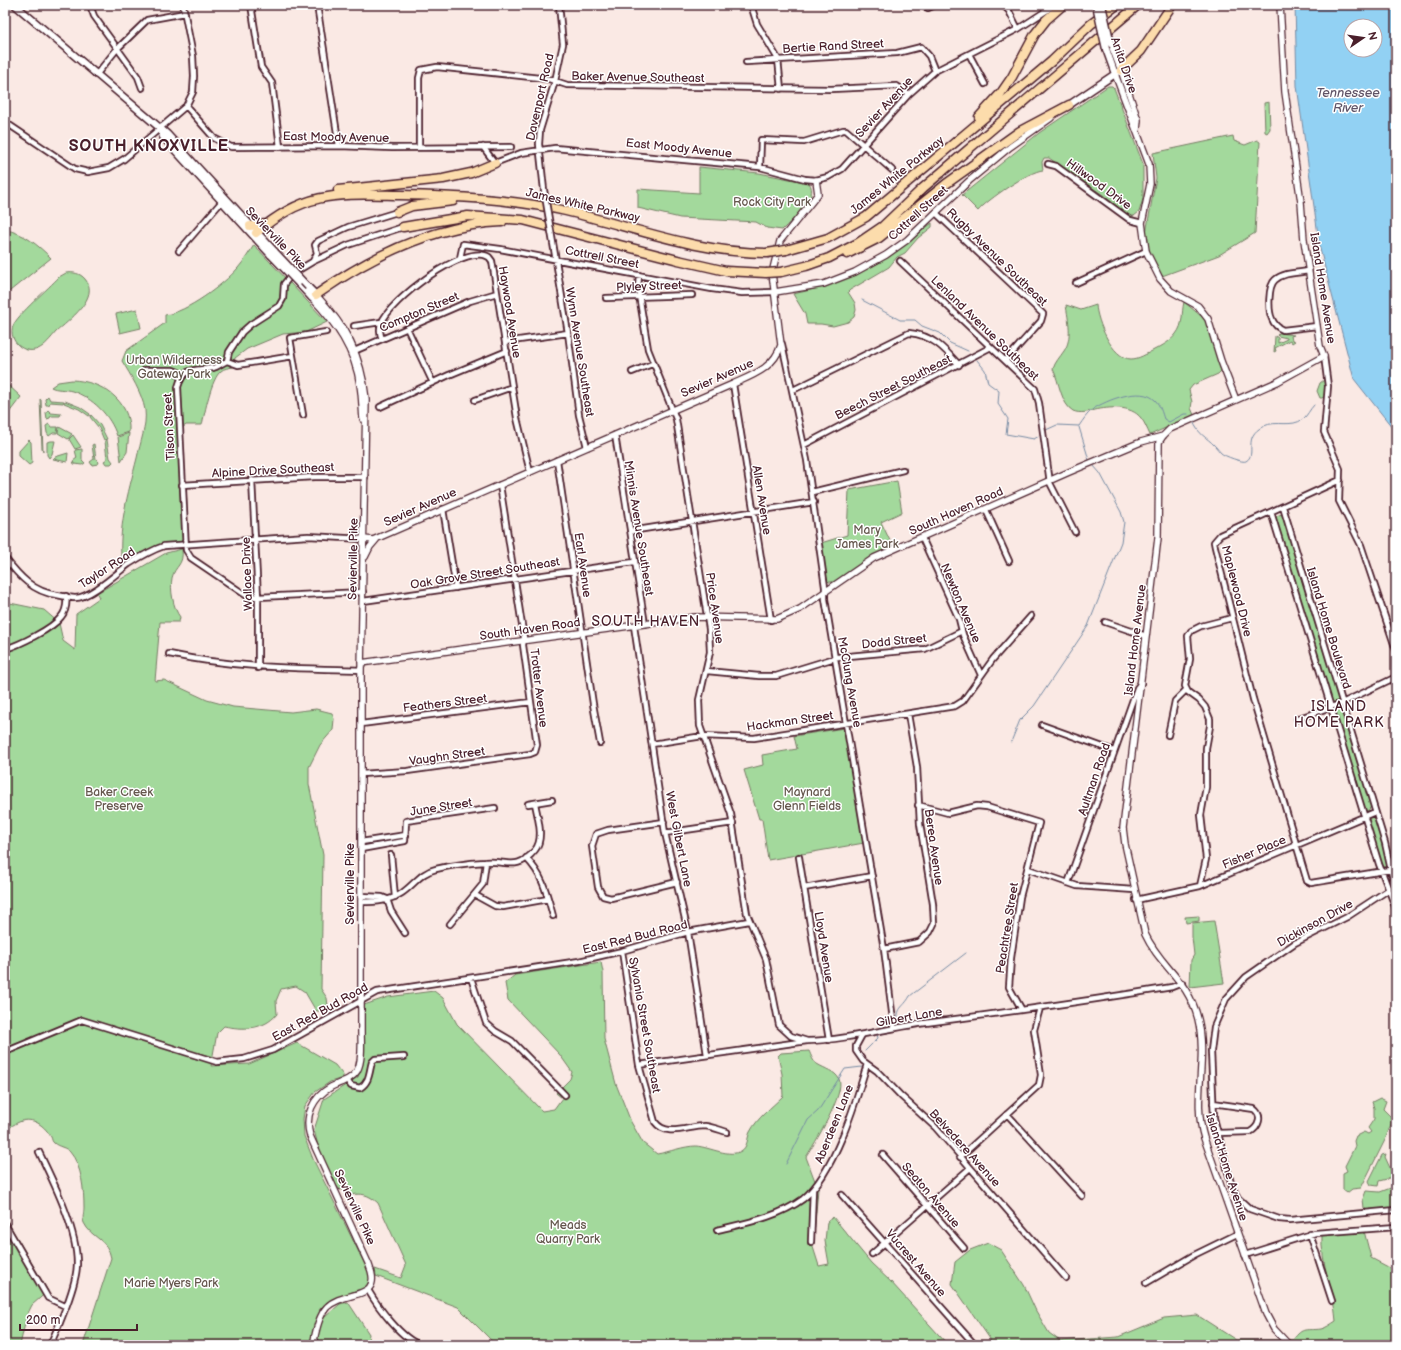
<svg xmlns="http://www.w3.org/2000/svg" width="1401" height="1350" viewBox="0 0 1401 1350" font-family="'Balsamiq Sans',sans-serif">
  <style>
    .green { fill: #a3d99c; stroke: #767c64 }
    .water { fill: #92d1f3; stroke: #758aa3; fill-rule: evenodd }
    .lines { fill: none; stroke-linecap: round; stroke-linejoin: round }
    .stream { stroke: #758aa3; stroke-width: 1 }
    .minor-casing { stroke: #4a1f2b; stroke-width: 8 }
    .tertiary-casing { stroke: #4a1f2b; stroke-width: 8 }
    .secondary-casing { stroke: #4a1f2b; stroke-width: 9 }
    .motorway-casing { stroke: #4a1f2b; stroke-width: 11 }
    .minor { stroke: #fff; stroke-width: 4.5 }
    .tertiary { stroke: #fff; stroke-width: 5.5 }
    .secondary { stroke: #fff; stroke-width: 6 }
    .motorway { stroke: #fcdcac; stroke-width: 8 }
    .minor-bridge-casing { stroke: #4a1f2b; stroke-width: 8; stroke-linecap: butt }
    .secondary-bridge-casing { stroke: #4a1f2b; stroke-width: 9; stroke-linecap: butt }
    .motorway-bridge-casing { stroke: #4a1f2b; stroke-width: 11; stroke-linecap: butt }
    .minor-bridge { stroke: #fff; stroke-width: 4.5 }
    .secondary-bridge { stroke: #fff; stroke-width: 6 }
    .motorway-bridge { stroke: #fcdcac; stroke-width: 8 }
    .labels { text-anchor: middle; stroke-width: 3; stroke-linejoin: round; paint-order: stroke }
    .street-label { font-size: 12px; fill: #4a1f2b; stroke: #fff }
    .park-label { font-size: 12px; fill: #65574d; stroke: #fff }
    .water-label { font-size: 13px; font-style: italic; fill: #605467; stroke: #fff }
    .quarter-label { font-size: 14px; letter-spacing: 1px; fill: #4a1f2b; stroke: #fff }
    .district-label { font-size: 16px; font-weight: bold; letter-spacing: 1px; fill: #4a1f2b; stroke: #fff }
  </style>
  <rect width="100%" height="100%" fill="#fae9e4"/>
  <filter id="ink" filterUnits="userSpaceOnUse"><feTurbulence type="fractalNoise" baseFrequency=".025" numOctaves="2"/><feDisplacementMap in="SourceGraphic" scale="8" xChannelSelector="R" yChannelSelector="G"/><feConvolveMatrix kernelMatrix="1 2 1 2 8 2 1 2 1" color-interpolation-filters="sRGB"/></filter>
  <g filter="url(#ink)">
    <path class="green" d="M1108,86H1112L1114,88L1143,164V199L1139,212L1134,216H1129L1103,195L1049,158H1044L1042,162L1043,170C1029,171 987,200 978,211L962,195L1039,133Z
      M1269,102L1270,129L1267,133L1265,132L1264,103Z
      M1233,136L1234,141L1245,145L1257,140L1260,142L1255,233L1219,255L1162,276L1157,269L1148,248L1146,233L1156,178L1153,153Z
      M699,167L759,173L809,183C820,197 792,220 782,230L767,228L756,222L680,218L638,208V189L699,193Z
      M932,223V227L918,238L905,253L897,257L889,267L850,290L848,292L855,303L856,310L854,317L848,322L833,326L821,324H807L805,314L793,294C833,286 870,270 903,246C914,239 922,230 932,223Z
      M5,230C23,232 39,246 51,258L5,295Z
      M254,245L327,322L306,332L283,334L247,349L235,358L233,367C229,368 224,368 221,371C211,379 205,412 202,425H186L182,428L187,539H183L181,542C157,545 141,553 122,567C117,529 128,494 137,458C140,443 147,426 145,410C142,393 131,376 122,361L126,351L165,323V315C187,312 223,285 238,268C244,261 249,253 254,245Z
      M66,273C73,272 80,273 85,279C101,297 68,321 56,332C51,338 45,346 38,349C24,355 8,341 13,326C17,315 49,288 59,277Z
      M1184,302L1206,320L1221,371L1218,374L1193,385L1189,390L1192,402L1191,408L1194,415L1192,416L1150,435C1147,429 1145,423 1141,418C1131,405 1109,407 1095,410C1088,412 1080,414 1073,411C1061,404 1059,381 1053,369C1055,362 1060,357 1064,351C1073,338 1068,319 1066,305L1081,310L1096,305C1097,321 1112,359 1131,359C1139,359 1146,354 1154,350C1162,346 1171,341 1176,334C1184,324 1181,314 1184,302Z
      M137,309L141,328L120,333L116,314Z
      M1279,333L1294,335L1291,336L1292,340L1295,341L1292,343L1290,340L1275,348L1276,351L1274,352L1275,336L1278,338V343L1287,339V338L1278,336L1277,335Z
      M72,380C101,381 131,400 129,432L117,436C110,415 93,398 72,391C65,389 56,390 51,387L58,382Z
      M1324,380L1325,382V396L1322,398H1320L1317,391L1320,383Z
      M5,382L21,397L5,418Z
      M48,396L50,400L64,401L63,403L50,402L49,405H46L45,399Z
      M40,399L41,400L43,451L42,448Z
      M65,401L80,407L90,414L89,416L79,409L64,403Z
      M48,410L51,413L61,414L60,416H51L50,418L47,419L46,412Z
      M91,415L100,425L107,439L104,440L99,428L90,417Z
      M49,424L51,427H58L57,433H53L49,436L47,433L46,426Z
      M59,427L72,434L68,439L58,433Z
      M129,433L127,452L121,461L118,437Z
      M73,435L81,447L75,449L69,439Z
      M29,440L31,442L32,463L29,465L19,456V451Z
      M107,440L110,458L113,462L111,464H106L104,461L107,459L105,441Z
      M51,441H55L52,454L49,458L47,455V442Z
      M94,444L96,459L99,462L98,464L92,465L90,462L94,459L92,445Z
      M82,449V460L85,463L82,465L74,464L73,461L77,458L75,450Z
      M68,453L67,462L53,459L55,457Z
      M897,481L902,512L881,522L893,547L873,556L834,582H829L827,580L821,543L847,535L849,490Z
      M1282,514L1339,700L1332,704L1275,519L1276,516Z
      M182,549C184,566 175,565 172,578C170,589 173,608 180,617L179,622H160L155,681L164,680L207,700L233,707L291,712L316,709L332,713L334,719L333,730L320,745L309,767V784L323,855L321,989L327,998L328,1006L323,1011H316L305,992L296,986L281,989L276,1001L277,1014C264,1030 243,1030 224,1026L217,1033L211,1066L249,1064L297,1043L335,1065L343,1075V1078L330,1082L315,1092L305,1106L303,1119L304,1136L313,1159L371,1277L368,1286C351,1296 333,1294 319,1310L325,1317L340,1304L348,1302L369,1334L367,1345H83L111,1258C108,1239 91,1238 84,1223C82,1218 84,1213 84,1208C84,1190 82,1166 70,1152C66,1147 58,1147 54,1143C52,1142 52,1139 51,1137C45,1126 33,1116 19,1122C8,1127 6,1130 5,1142V602L44,610L59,623L63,641L75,650L76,614L99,598L97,593L166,553Z
      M1341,707L1371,806L1368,811H1365L1333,710Z
      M844,728L864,843L768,860L762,819H759L744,770L763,765L762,755L797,749L794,736Z
      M1370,816L1375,819L1388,862L1386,867L1381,866L1367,820Z
      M1199,916V921L1186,923L1185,917Z
      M1214,921L1224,983L1190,987L1191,960L1194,955L1192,937V923Z
      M601,962L603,972L604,1039L616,1084L631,1122L643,1143L657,1154C669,1152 684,1146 696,1146C709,1147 730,1158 741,1151C748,1147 747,1138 750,1132C758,1117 771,1108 783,1096L782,1074L778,1056L781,1053L809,1051C811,1055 813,1062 817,1064C825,1069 835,1071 839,1079C846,1092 814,1145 806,1157L818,1189L813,1247L819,1266L829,1264L825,1241L827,1222L833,1217L871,1263L891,1282L948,1345H496L458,1307L376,1276L375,1269L401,1278L406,1265L378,1203C368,1194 362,1193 350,1195L338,1188L322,1161L314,1130L324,1099L358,1077L363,1064L364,1005L388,997L434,991L443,998L457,1024L542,1111L554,1109L562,1098L556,1093L570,1079L572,1072L560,1055L508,1000L505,983L515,975Z
      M1380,1098L1386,1101L1383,1109L1393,1119L1385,1140L1361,1188L1352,1189L1347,1193L1343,1190V1173L1347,1171L1345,1166L1355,1146L1354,1141L1356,1136L1364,1132L1368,1134L1371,1132L1368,1128L1374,1119V1108L1372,1102Z
      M1386,1154L1385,1157L1391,1170L1392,1176L1387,1179L1379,1181L1378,1186L1371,1185L1369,1181L1382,1155Z
      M1396,1186V1207L1367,1210L1364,1208L1363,1199L1366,1191L1380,1192Z
      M5,1217L48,1291L32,1305L27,1315L20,1345H5Z
      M1364,1231L1371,1258L1390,1268L1396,1278V1345H990V1339L952,1284L955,1262L970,1250L988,1243L1001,1250L1024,1285L1036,1311L1049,1333L1060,1341L1118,1337L1164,1318L1197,1315L1236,1340H1293C1303,1326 1306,1331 1321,1329C1326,1328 1331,1324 1336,1321C1334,1292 1320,1262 1322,1235Z"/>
    <path class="water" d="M1295,5H1396V432L1354,379L1320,249L1297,86ZM1351,26H1375V50H1351Z"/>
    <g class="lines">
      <path class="stream" d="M862,300L900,320H915L922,326L940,333L950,343L968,351
        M977,360L985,370L988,383L999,391L998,404L1008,419L1006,434L1034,439L1039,436
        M1193,421C1199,436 1206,436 1215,446C1217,448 1219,451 1221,453C1224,456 1243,463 1246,461C1258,454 1241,437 1264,426C1276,420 1292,428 1303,419C1307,416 1310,409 1314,405
        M1079,427L1089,460
        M1046,430L1057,425L1079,426C1083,420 1087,414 1093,409C1107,400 1141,386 1155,400C1160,405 1162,413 1164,419L1169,422L1184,414H1188
        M1011,742L1020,720L1034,706L1088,626L1121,542L1124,522L1121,512L1100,473L1093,465
        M898,1024C896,1006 903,1009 910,996L966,953
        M882,1034L899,1030
        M874,1042L878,1038L877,1035
        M865,1051L872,1044
        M786,1164L808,1120L818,1111L845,1069L862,1067"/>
      <defs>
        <path id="minor" d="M90,5L94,16L138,77L142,88
          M251,5L261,67L272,83L280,147
          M317,5L339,146
          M751,5L757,24L778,59L781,89
          M923,5L928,8L935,5
          M1003,5L1009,11L1018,29
          M969,54L985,84
          M746,62L897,53L921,47L929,56L935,71
          M96,75L117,49L147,20L185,13
          M186,106L214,138L231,147L339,146L392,148L511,147
          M5,122L75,169L88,172L109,168L124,159L186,106L193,92L194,76L193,56L183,5
          M483,147L495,163L521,153L555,148L760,167L805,179L816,180L828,177L842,169L909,94L935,71L1018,29L1055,5
          M419,148V78L421,70L437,67L549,79L567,85L831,89L897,86L909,94
          M1048,164L1056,166L1130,220L1142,223
          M760,167L761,140L804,142L843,130H846L892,170
          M544,190L539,144L540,130L555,81L563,44L559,5
          M936,213L1043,314L1041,321L1006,360
          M553,243L568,333L579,415L587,447
          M179,251L223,200
          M460,258L463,244L500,249L712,289L742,293L775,292
          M313,261L317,253L315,245L318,241L348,227L397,212
          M900,261L1035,389L1039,403L1050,483L1075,532
          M1309,271C1298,273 1284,272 1275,280C1268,286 1268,311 1272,319C1274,324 1278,328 1283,330L1317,326
          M639,275L638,289L648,349L676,419L709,629L710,652L699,700L700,726L731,814L747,914L766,959L779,1025L791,1036L807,1041
          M1076,283L1146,251
          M606,298L692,295
          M354,326L381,322
          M407,328L433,383
          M382,339C380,334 379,329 381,324C389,301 465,242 489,257L492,261L517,418L530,472
          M505,342L568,333
          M782,344L807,460L825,587V599L884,949L894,1028
          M352,352L470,301L497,293
          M1324,356L1328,386L1324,432L1340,469L1339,501L1361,545L1396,650
          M227,361L238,365L293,356
          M145,370H173L178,372L180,378
          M632,372L652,364
          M733,384L771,620
          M793,390L909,333C932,335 944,348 959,365
          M475,400L512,387
          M380,407L449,375L507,351
          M303,415L290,338L326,332
          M615,435L645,624
          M804,445L991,347
          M557,460L593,704L600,743
          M252,480L258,597V668
          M1340,480L1220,535L1214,542L1215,547L1253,699L1307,881L1311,883L1396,869
          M182,485L314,477H365
          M812,492L903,470
          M1283,507L1385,843L1396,893
          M443,509L456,588
          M986,510L1009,561
          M1271,512L1379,864L1396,909
          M631,531L814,502
          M922,538L959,619L963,635L981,675
          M5,558C19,576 33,592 57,595C63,596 70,598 75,598C90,598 117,573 129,564C140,557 152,550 164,546L308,536L364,539
          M363,592L258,597L247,596L191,558L186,550L178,387C184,366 195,371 213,368C218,367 222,363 227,361L229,352L242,332L251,324L279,306L283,299L284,284L292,274L312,262L348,245L403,227
          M363,601L634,562
          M1105,622L1146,636
          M634,626L665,833L688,932L707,1055
          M5,649C19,645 52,629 61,617C66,611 67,603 66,596
          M169,654C235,668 295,668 361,670
          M707,671L759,676H776L838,657L925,649L962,631
          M1297,719L1342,703L1396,677
          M361,724L531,702
          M1042,725L1114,751
          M1168,735L1175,701L1186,690
          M652,744L703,736L754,738L955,706L963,701L993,659L1031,616
          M361,774L407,771L530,754L535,752L537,745L523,645L524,638L500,485
          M528,804L552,800
          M918,805L948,813L977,806L987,807L1039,823L1020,897L1011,958L1009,987L1022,1010
          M664,822L608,830L596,834L592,846L598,887L603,896L611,898L677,882
          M665,833L733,823
          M361,842L406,835
          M361,849L405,841L406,821L495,808
          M391,855L395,897
          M799,857L829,1040
          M526,858C543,875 547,894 553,916
          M1028,869L1077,886L1134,890
          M1068,883L1137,688L1141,683
          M1200,886L1206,859L1201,815L1206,787V748L1210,726V719L1205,707L1199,700L1188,692L1185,686L1190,659L1188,636L1191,631L1201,626L1232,618
          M804,888L872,876
          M1388,890L1347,917L1295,943L1246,977L1226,999L1214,1027L1211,1051L1214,1118L1232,1187L1238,1198L1250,1209L1279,1219L1290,1220L1396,1210
          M475,895L495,906L503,907L548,899
          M361,896L382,897L387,899
          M387,899L391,911L405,933
          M1136,900L1200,886L1375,812
          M361,902C376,902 390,901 402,893C414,885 421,872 436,869C452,865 469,863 485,862C507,860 517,872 535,850C545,838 537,816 535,803
          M450,924L483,884L486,862
          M884,949L919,942L930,932L934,924L933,904L920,824L917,767L908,714
          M622,951L639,1065L655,1122C667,1138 688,1126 705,1126C713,1127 720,1130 727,1132
          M471,978L486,1023L495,1031L512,1041L565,1095
          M862,1035L856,1046V1051L863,1061L877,1071L901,1096L935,1127L1066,1278
          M5,1052L82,1020L217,1062L244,1059L273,1050L377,992L579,961L622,951L688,932L749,921
          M639,1065L807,1041C845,1040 880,1030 918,1024C1003,1013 1087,1001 1172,987L1182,983
          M347,1080L351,1086L360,1088C370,1082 369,1072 372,1062L375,1059L404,1057
          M1213,1103L1254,1109C1263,1116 1259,1127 1250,1132L1217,1133
          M1007,1114L1082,1196
          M39,1152C54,1183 77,1229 77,1264C77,1284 59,1326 50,1345
          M883,1155L964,1248
          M960,1157L1039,1085L1041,1075L1034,1030L1040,1008
          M842,1195L975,1345
          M5,1224L48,1298L65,1306
          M717,1230C746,1223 779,1217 803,1199C834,1174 856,1102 867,1064
          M1310,1234L1332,1301
          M811,1242L813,1189
          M872,1254L970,1168
          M1245,1255L1315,1233L1396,1227
          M1146,1283L1194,1255L1237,1234
          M368,1290C378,1307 402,1340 421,1345"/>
        <path id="tertiary" d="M1280,5L1285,92L1301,202L1304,240L1320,346L1324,356L1277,382L1170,429L1163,436L1159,442L1158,538L1123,828L1125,844L1145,934C1160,967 1188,979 1198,1019C1208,1059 1192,1099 1204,1138L1266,1314L1274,1329L1289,1345
          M1121,70L1138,120L1137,130
          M1115,74L1149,164L1150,184L1142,223L1146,251L1160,279L1171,291L1198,306L1208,319L1221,361L1236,400
          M775,292L824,284L855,272L886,255L907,240L969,181L1010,147L1051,118
          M312,298C336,323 355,350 360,385C362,396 362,408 363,419
          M364,539L373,540L733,384C753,375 774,368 781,345L772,273L780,241L818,194L816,180
          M365,557L370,547L376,540
          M361,663L695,617L777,619L800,609L874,558L1069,472L1141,442L1163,436
          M313,1345C316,1332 318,1317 327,1307C345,1289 384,1302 369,1265L310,1136C304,1116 313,1097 331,1087C341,1082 351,1080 357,1071C363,1060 361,1042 361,1031V670L366,399C361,354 346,327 316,295"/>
        <path id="secondary" d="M15,5L167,134L275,252
          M1106,49L1115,74
          M1069,105L1121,70L1111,44
          M160,129L163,137L271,255
          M298,283L312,298L316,295L308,287"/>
        <path id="motorway" d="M1121,70L1141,51L1172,5
          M979,117L1001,93L1012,77L1035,34L1046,20L1063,5
          M338,190L443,179L471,173L495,163
          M397,212L412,206L453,201
          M250,226L266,224
          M403,227L468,216L523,220L678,260L726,271L766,273
          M256,233C306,190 339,194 400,195C456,196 512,199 566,211C633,227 699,253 767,253
          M786,250L828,238L866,217L1052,61L1091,24L1117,5
          M847,254L879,238L946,184L1020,131L1069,105
          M781,272L806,266L829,258L858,243L883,226L923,188L1138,5
          M316,295C371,256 433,225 502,222"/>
      </defs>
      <use href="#minor" class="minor-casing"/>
      <use href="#tertiary" class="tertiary-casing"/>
      <use href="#secondary" class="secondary-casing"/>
      <use href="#motorway" class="motorway-casing"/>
      <use href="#minor" class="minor"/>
      <use href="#tertiary" class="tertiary"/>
      <use href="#secondary" class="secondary"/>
      <use href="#motorway" class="motorway"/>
      <defs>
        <path id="minor-bridge" d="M544,190L553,243"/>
        <path id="secondary-bridge" d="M1096,5L1106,49
          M1102,5L1111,44
          M275,252L308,287
          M271,255L298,283"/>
        <path id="motorway-bridge" d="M767,253L786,250
          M766,273L781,272"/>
      </defs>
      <use href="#minor-bridge" class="minor-bridge-casing"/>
      <use href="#secondary-bridge" class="secondary-bridge-casing"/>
      <use href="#motorway-bridge" class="motorway-bridge-casing"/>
      <use href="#minor-bridge" class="minor-bridge"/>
      <use href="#secondary-bridge" class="secondary-bridge"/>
      <use href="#motorway-bridge" class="motorway-bridge"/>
    </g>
  </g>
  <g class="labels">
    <g class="street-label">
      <text transform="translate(833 46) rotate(-3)" y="4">Bertie Rand Street</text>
      <text transform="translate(1124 65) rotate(71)" y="4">Anita Drive</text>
      <text transform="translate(638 77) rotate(1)" y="4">Baker Avenue Southeast</text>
      <text transform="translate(540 97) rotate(-77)" y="4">Davenport Road</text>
      <text transform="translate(884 107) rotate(-47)" y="4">Sevier Avenue</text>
      <text transform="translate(336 137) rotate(1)" y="4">East Moody Avenue</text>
      <text transform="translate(679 148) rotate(6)" y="4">East Moody Avenue</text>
      <text transform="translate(897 175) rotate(-39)" y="4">James White Parkway</text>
      <text transform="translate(1099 184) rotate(36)" y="4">Hillwood Drive</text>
      <text transform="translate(583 205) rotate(13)" y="4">James White Parkway</text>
      <text transform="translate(918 213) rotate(-42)" y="4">Cottrell Street</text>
      <text transform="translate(276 238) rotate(46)" y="4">Sevierville Pike</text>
      <text transform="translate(602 257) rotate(11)" y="4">Cottrell Street</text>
      <text transform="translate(997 257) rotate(44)" y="4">Rugby Avenue Southeast</text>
      <text transform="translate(649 286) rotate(-2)" y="4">Plyley Street</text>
      <text transform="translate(1323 288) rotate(81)" y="4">Island Home Avenue</text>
      <text transform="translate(419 312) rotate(-23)" y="4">Compton Street</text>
      <text transform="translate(510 312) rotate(81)" y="4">Haywood Avenue</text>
      <text transform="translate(985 328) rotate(44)" y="4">Lenland Avenue Southeast</text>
      <text transform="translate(580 352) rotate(81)" y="4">Wynn Avenue Southeast</text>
      <text transform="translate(717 378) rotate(-24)" y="4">Sevier Avenue</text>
      <text transform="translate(893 387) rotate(-27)" y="4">Beech Street Southeast</text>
      <text transform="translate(169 427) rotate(-93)" y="4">Tilson Street</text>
      <text transform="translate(273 470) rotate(-3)" y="4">Alpine Drive Southeast</text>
      <text transform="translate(762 500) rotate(81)" y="4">Allen Avenue</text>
      <text transform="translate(420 507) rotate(-24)" y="4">Sevier Avenue</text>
      <text transform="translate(956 511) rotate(-24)" y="4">South Haven Road</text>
      <text transform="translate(639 528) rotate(81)" y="4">Minnis Avenue Southeast</text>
      <text transform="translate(353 559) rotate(-89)" y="4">Sevierville Pike</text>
      <text transform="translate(583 565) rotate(82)" y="4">Earl Avenue</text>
      <text transform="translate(107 568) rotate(-33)" y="4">Taylor Road</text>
      <text transform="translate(485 573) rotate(-9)" y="4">Oak Grove Street Southeast</text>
      <text transform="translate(247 574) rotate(-92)" y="4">Wallace Drive</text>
      <text transform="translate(1237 591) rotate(76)" y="4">Maplewood Drive</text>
      <text transform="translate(961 603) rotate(67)" y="4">Newton Avenue</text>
      <text transform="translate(715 608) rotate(82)" y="4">Price Avenue</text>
      <text transform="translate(1329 628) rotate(73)" y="4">Island Home Boulevard</text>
      <text transform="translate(530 629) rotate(-8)" y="4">South Haven Road</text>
      <text transform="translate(1135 640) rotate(-83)" y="4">Island Home Avenue</text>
      <text transform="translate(894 641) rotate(-6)" y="4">Dodd Street</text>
      <text transform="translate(850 682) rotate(80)" y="4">McClung Avenue</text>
      <text transform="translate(539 688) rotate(83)" y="4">Trotter Avenue</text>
      <text transform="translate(445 703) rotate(-7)" y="4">Feathers Street</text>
      <text transform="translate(790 721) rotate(-8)" y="4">Hackman Street</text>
      <text transform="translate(447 756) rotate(-8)" y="4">Vaughn Street</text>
      <text transform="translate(1094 779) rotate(-71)" y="4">Aultman Road</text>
      <text transform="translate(441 807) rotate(-9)" y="4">June Street</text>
      <text transform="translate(679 839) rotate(79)" y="4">West Gilbert Lane</text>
      <text transform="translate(934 847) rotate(82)" y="4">Berea Avenue</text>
      <text transform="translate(1254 852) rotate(-23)" y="4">Fisher Place</text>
      <text transform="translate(350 884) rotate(-90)" y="4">Sevierville Pike</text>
      <text transform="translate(1315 923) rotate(-29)" y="4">Dickinson Drive</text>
      <text transform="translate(1007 928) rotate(-81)" y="4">Peachtree Street</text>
      <text transform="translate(635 937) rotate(-14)" y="4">East Red Bud Road</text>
      <text transform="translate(824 947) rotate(81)" y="4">Lloyd Avenue</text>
      <text transform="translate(320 1012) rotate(-29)" y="4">East Red Bud Road</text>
      <text transform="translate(909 1017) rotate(-10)" y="4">Gilbert Lane</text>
      <text transform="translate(645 1025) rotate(80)" y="4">Sylvania Street Southeast</text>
      <text transform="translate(834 1124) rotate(-68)" y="4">Aberdeen Lane</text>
      <text transform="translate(965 1148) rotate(48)" y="4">Belvedere Avenue</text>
      <text transform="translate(1227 1167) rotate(72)" y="4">Island Home Avenue</text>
      <text transform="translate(931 1195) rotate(49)" y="4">Seaton Avenue</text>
      <text transform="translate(355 1207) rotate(65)" y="4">Sevierville Pike</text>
      <text transform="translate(916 1263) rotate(49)" y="4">Vucrest Avenue</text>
    </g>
    <g class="park-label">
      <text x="772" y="206">Rock City Park</text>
      <text x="174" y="364">Urban Wilderness<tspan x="174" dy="14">Gateway Park</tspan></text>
      <text x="867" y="534">Mary<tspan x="867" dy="14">James Park</tspan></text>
      <text x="119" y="796">Baker Creek<tspan x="119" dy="14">Preserve</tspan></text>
      <text x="807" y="796">Maynard<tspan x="807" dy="14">Glenn Fields</tspan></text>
      <text x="568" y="1229">Meads<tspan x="568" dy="14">Quarry Park</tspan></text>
      <text x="171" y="1287">Marie Myers Park</text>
    </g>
    <g class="water-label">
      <text x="1348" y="97">Tennessee<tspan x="1348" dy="15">River</tspan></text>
    </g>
    <g class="quarter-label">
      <text x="646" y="626">SOUTH HAVEN</text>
      <text x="1339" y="711">ISLAND<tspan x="1339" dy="16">HOME PARK</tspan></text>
    </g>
    <g class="district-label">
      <text x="149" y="151">SOUTH KNOXVILLE</text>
    </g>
  </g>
  <rect width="1401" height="1350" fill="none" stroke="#fff" stroke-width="20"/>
  <rect x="10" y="10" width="1381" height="1330" fill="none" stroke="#4a1f2b" stroke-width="1.5" filter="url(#ink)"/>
  <g transform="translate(1363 38) rotate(77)"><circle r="19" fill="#ffffff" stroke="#b7a5aa"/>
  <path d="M0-3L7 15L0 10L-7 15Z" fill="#4a1f2b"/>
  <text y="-6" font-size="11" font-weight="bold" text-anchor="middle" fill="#4a1f2b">N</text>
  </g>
  <path d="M20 1324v6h117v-6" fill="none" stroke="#4a1f2b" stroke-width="2"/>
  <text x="26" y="1324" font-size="12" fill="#4a1f2b" stroke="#ffffff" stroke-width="3" paint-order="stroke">200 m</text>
</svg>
